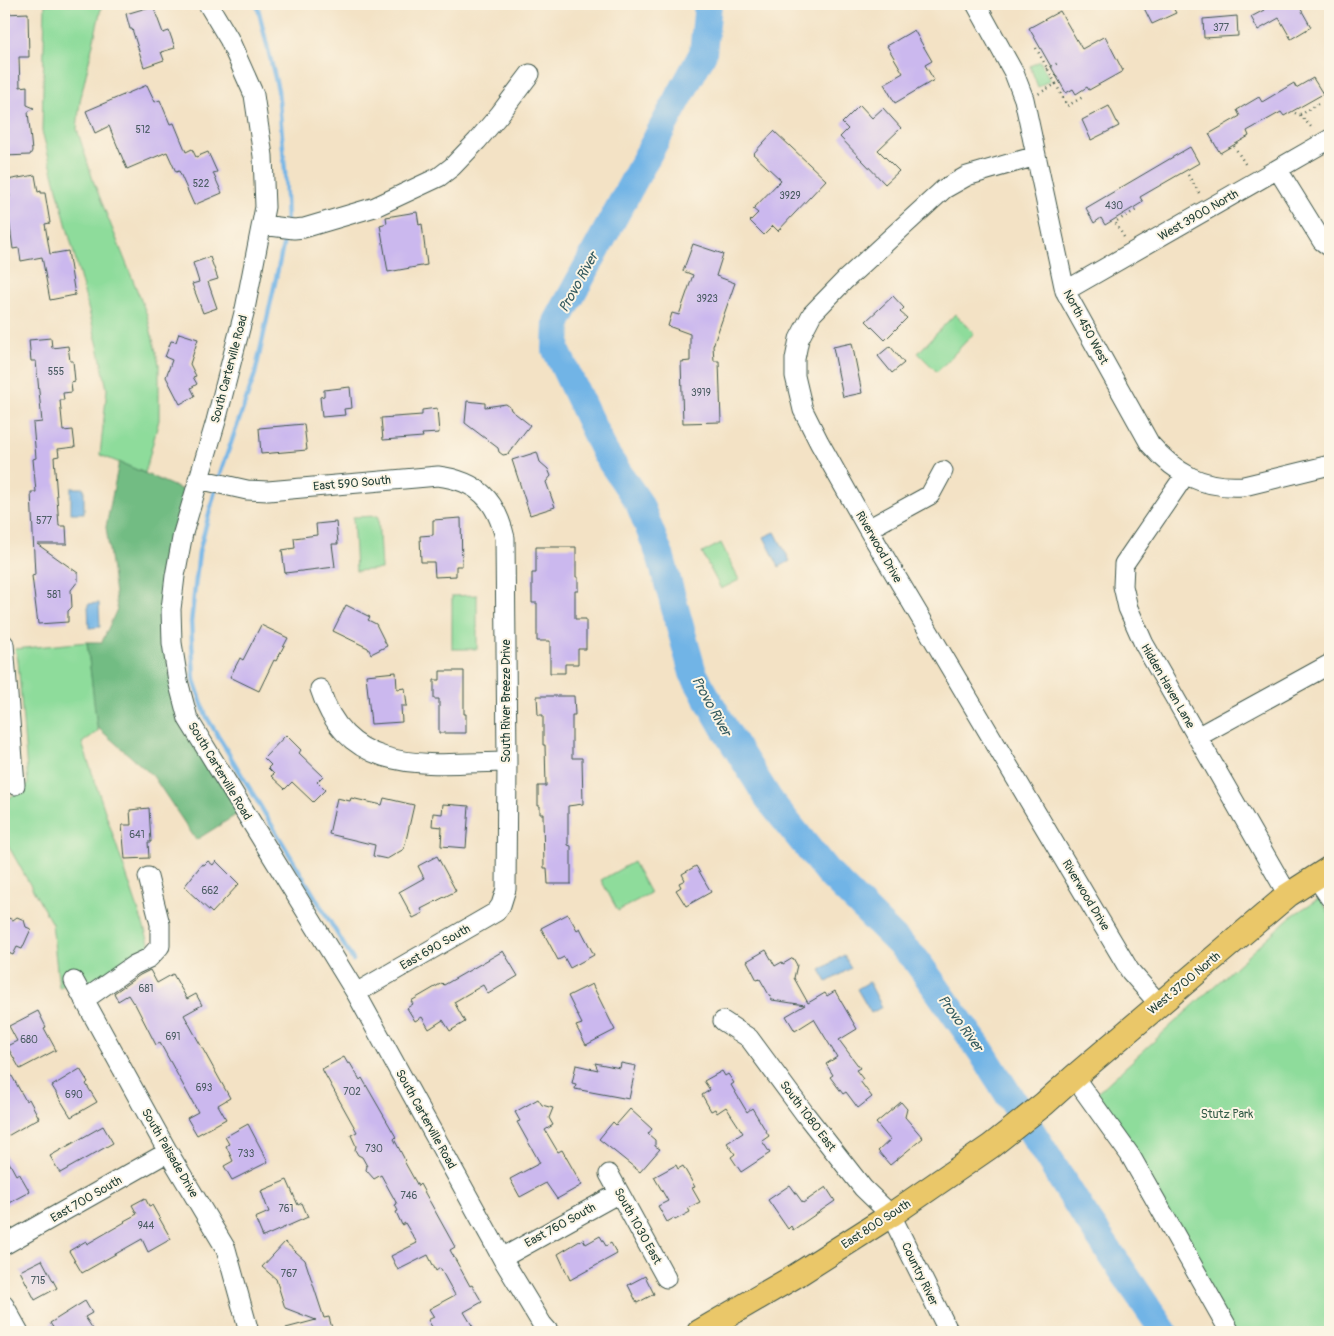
<svg xmlns="http://www.w3.org/2000/svg" width="1334" height="1336" viewBox="0 0 1334 1336" font-family="Pangolin,sans-serif">
  <style>
    .green { fill: #8edc9b; stroke: #568c68 }
    .forest { fill: #72bc83; stroke: #487c5c }
    .water { fill: #71b4e6; stroke: #48788d }
    .lines { fill: none; stroke-linecap: round; stroke-linejoin: round }
    .stream { stroke: #71b4e6; stroke-width: 4.5 }
    .river { stroke: #71b4e6; stroke-width: 28 }
    .building { fill: #cbb8ee }
    .minor-casing { stroke: #3f564a; stroke-width: 21 }
    .major-casing { stroke: #3f564a; stroke-width: 26 }
    .path { stroke: #3f564a; stroke-width: 2.5; stroke-dasharray: 1 4; stroke-linecap: butt }
    .minor { stroke: #fff; stroke-width: 19 }
    .major { stroke: #eac769; stroke-width: 24 }
    .labels { text-anchor: middle; stroke-width: 4; stroke-linejoin: round; paint-order: stroke }
    .number-label { font-size: 10px; fill: #4a5c62 }
    .street-label { font-size: 12px; fill: #1f3d34; stroke: #fcf5e5 }
    .park-label { font-size: 12px; fill: #355d49; stroke: #fcf5e5 }
    .water-label { font-size: 14px; font-style: italic; fill: #345b60; stroke: #fcf5e5 }
  </style>
  <rect width="100%" height="100%" fill="#fcf5e5"/>
  <filter id="ink" filterUnits="userSpaceOnUse"><feTurbulence type="fractalNoise" baseFrequency=".02" numOctaves="2"/><feDisplacementMap in="SourceGraphic" scale="10" xChannelSelector="R" yChannelSelector="G"/><feConvolveMatrix kernelMatrix="1 2 1 2 8 2 1 2 1" color-interpolation-filters="sRGB"/></filter>
  <filter id="wash" filterUnits="userSpaceOnUse"><feTurbulence type="fractalNoise" baseFrequency=".0096" numOctaves="4" result="noise"/><feDisplacementMap in="SourceGraphic" scale="20" xChannelSelector="R" yChannelSelector="G"/><feGaussianBlur stdDeviation="1.12" result="paint"/><feColorMatrix in="noise" values="0 0 0 0 0 0 0 0 0 0 0 0 0 0 0 0 0 1.4 0 .05"/><feComposite in="paint" operator="in"/></filter>
  <g filter="url(#wash)">
    <rect width="100%" height="100%" fill="#f3e2c5"/>
    <path class="green" d="M45,4H102L80,101L77,129L94,183L147,315L159,364V420L145,473L100,455L107,389L98,346L42,131Z
      M1040,61L1050,80L1038,87L1030,66Z
      M955,314L974,333L937,372L918,353Z
      M378,516L381,569L356,571L353,517Z
      M721,543L739,580L721,589L702,553Z
      M477,595V649H452V596Z
      M87,642L98,731L82,743L150,945L89,986L82,973L59,988L52,924L4,838V802L28,784L18,660L15,649Z
      M633,862L650,893L618,911L601,880Z
      M1320,898L1330,915V1332H1233L1096,1094L1290,917Z"/>
    <path class="forest" d="M119,462L187,492L166,572L162,629L175,699L239,813L196,840L153,776L97,727L87,642H102L117,609L106,527Z"/>
    <path class="water" d="M71,488H84V513H71Z
      M775,532L790,561L779,567L764,537Z
      M99,603L100,627L89,628L88,604Z
      M844,955L851,968L827,982L820,970Z
      M869,982L882,1007L871,1013L857,989Z"/>
    <g class="lines">
      <path class="stream" d="M257,4L278,90L285,171L287,224
        M218,480L255,374L286,232
        M216,487L199,552L191,622L194,680L206,716L353,960"/>
      <path class="river" d="M708,4L703,53L557,322L556,350L605,453L639,503L661,558L693,673L726,731L770,801L829,874L916,960L981,1051L1081,1210L1164,1332"/>
    </g>
    <g id="blocks">
      <path class="building" d="M1142,4H1171L1176,13L1152,24Z
        M1261,4H1298L1311,27L1291,39L1279,18L1258,30L1251,17L1264,10Z
        M153,6L163,33L169,31L175,48L161,52L164,60L144,67L132,29H130L126,14Z
        M1060,11L1082,49L1105,36L1123,71L1089,90L1087,87L1076,94L1073,89L1066,93L1029,28Z
        M28,13L29,57H19L20,87L27,86V105L34,108L28,112L32,151L30,155L4,156V104H8L7,69H4V14Z
        M1237,16L1238,36L1204,38L1203,19Z
        M914,30L932,61L925,65L934,80L895,103L884,84L903,73L887,46Z
        M1313,78L1323,94L1284,116L1281,112L1247,131L1249,136L1220,153L1209,134L1240,116L1237,110L1259,97L1262,102L1294,83L1296,88Z
        M147,85L155,102L160,100L170,124L174,123L186,152L192,149L196,157L208,152L217,172L213,173L222,193L194,205L179,171L176,172L167,152L127,169L109,126L95,133L86,111Z
        M860,105L872,118L883,108L901,128L878,150L899,171L885,184L840,137L848,129L842,123Z
        M1109,106L1119,126L1091,140L1082,120Z
        M774,131L826,180L778,231L773,226L764,235L750,221L758,213L753,209L781,180L753,154Z
        M1190,147L1199,163L1140,197L1143,202L1105,225L1101,218L1094,223L1086,208Z
        M35,175L38,192L41,191V193H45L50,223L45,224L50,254L68,251L75,295L50,300L42,257L21,261L19,248L13,249L6,197H10L7,180Z
        M417,212L419,225L422,224L427,265L388,272L380,225L387,223L386,217Z
        M693,244L723,254L716,276L735,283L713,346L714,361H719L721,422L683,423L681,362L690,361V334L668,326L672,313L679,315L693,275L683,271Z
        M210,257L218,279L208,282L217,308L203,313L192,284L199,282L193,263Z
        M893,296L904,308L900,312L907,318L885,340L866,321Z
        M179,333L198,339L190,364L196,376L193,377L197,384L191,388L195,396L180,404L166,377L172,360L165,357L171,341L176,342Z
        M51,338L52,348L68,346L70,361H73L75,381L71,382L72,392L63,393L64,400H60L63,431L73,430L75,447L58,449L59,456L54,457L59,526H66L67,544H37L78,573V581L71,590L72,607L68,611V622L38,624L32,576L35,575L31,492H36L33,459L36,458L33,423L42,422L36,361H31L29,340Z
        M852,343L862,393L843,397L833,347Z
        M890,346L904,363L892,373L878,356Z
        M350,387L352,408L344,409L345,415L322,417L320,397L324,396V390Z
        M467,401L485,403V407L506,404L510,407L511,410L530,425L508,454L503,455L499,452L498,448L465,423Z
        M437,408L439,433L422,434L423,437L383,440L381,418L422,415V410Z
        M304,424L307,450L261,454L259,428Z
        M537,452L540,462L548,469L551,476L546,482L555,507L530,515L512,460Z
        M461,518L462,566H456V576L435,577L434,562H421L420,536L433,535V520Z
        M336,522L338,544H332L335,567L285,573L282,550L295,548L294,538L317,535L316,524Z
        M536,547H576V577H578V591H575V619H586V649H578V664H565V673H550V641H537V603H532V573H536Z
        M346,605L370,617L368,620L376,624L387,646L371,654L368,648L333,631Z
        M261,625L288,638L276,661L274,660L259,691L230,677L240,658L243,660Z
        M440,671H464V714H466V733H439V699H434V680H440Z
        M396,672L397,689L405,688L407,706H401L402,722L371,724L366,675Z
        M537,696H574L575,715H572V758H582L583,804L568,806V845L571,846V884H548L547,868H544L543,814H540V806H538V786H546L545,745H543V715H538Z
        M286,735L301,750L299,753L323,776L317,782L325,790L313,802L292,782L285,789L271,776L274,774L268,768L271,765L264,758Z
        M337,798L350,801L351,798L382,805L384,798L414,805L404,849L387,859L373,856L375,845L329,834Z
        M443,804L469,806L466,848L441,846L442,827L432,826L433,813L442,814Z
        M149,808L151,842H148L149,858L125,859L122,825H131L130,810Z
        M437,856L456,891L421,909L423,913L413,918L399,892L424,878L418,866Z
        M208,861L213,865L216,861L239,884L212,913L184,887L202,864L204,865Z
        M696,866L711,892L686,906L676,890L681,887L679,883L685,880L682,874Z
        M568,914L577,930L580,928L594,955L570,968L564,957L558,960L541,928Z
        M4,916L13,920L17,917L24,920L26,927L31,929L22,949L17,947L13,955L4,951Z
        M766,950L775,966L782,962L783,964L793,958L797,965L794,978L808,1003L825,993L827,996L835,991L857,1029L839,1040L860,1068L856,1070L863,1079L860,1081L872,1097L858,1108L846,1092L843,1094L830,1077L833,1075L826,1064L837,1057L814,1019L795,1031L786,1016L805,1005L772,1000L760,979L757,980L747,961Z
        M503,951L518,976L488,994L483,985L454,1002L465,1022L450,1031L443,1020L429,1029L422,1017L415,1021L407,1008L413,1004L411,1001L442,983L444,985Z
        M150,970L157,983L173,974L187,999L196,994L202,1005L184,1015L230,1098L218,1105L226,1119L197,1135L187,1118L198,1112L160,1043L156,1045L134,1002L133,1003L128,995L118,1001L114,993L140,975Z
        M592,984L615,1030L586,1045L576,1026L582,1024L568,996Z
        M38,1011L46,1027L44,1028L56,1050L20,1069L7,1046L17,1041L9,1026Z
        M344,1057L348,1064L350,1063L360,1080L362,1078L396,1137L394,1139L405,1160L404,1161L418,1186L420,1184L455,1247L450,1250L470,1286L472,1285L482,1302L464,1312L476,1332H435L428,1320L434,1317L429,1309L455,1295L440,1268L436,1271L428,1255L398,1270L391,1256L417,1243L405,1223L402,1225L396,1212L398,1211L395,1205L397,1204L381,1175L374,1179L366,1170L367,1166L362,1157L358,1155L355,1150L356,1146L351,1135L357,1132L322,1069Z
        M4,1062L26,1101L29,1099L39,1118L4,1138Z
        M595,1063L620,1068L621,1063L636,1066L629,1099L575,1089L576,1084L572,1083L576,1065L598,1070Z
        M80,1069L88,1082L86,1084L97,1102L71,1117L52,1086Z
        M722,1071L725,1076L728,1074L734,1083L731,1085L747,1112L752,1108L769,1136L762,1141L770,1153L741,1172L731,1157L735,1154L727,1143L743,1133L726,1107L717,1113L715,1109L711,1111L702,1095L710,1090L704,1081Z
        M538,1099L542,1105L553,1108L549,1118L553,1125L545,1130L558,1152L562,1150L582,1185L557,1199L546,1183L520,1197L510,1179L540,1163L517,1122L520,1121L515,1112Z
        M901,1102L907,1109L905,1117L923,1138L890,1165L878,1151L890,1140L876,1123Z
        M630,1109L652,1129L648,1134L655,1140V1146L660,1149L640,1172L599,1139L613,1122L616,1125Z
        M248,1124L268,1162L232,1180L224,1166L233,1161L226,1146L229,1144L225,1137Z
        M103,1126L113,1143L60,1173L50,1156Z
        M4,1153L16,1175L19,1173L30,1192L4,1206Z
        M676,1165L678,1169L683,1166L695,1187L692,1188L700,1202L688,1208L690,1212L675,1220L674,1218L667,1222L658,1206L668,1201L654,1177Z
        M287,1180L298,1205L302,1203L308,1217L263,1237L255,1218L269,1212L261,1191Z
        M790,1185L803,1203L826,1187L835,1201L793,1230L791,1226L788,1229L768,1200Z
        M145,1198L149,1206L152,1205L171,1239L148,1252L142,1239L82,1273L69,1251L86,1241L87,1244L125,1222L124,1221L137,1214L132,1205Z
        M600,1236L606,1246L611,1243L617,1254L570,1280L558,1254L583,1239L586,1244Z
        M285,1242L305,1260L324,1318L329,1317L333,1332H286V1328L316,1320L285,1308L276,1279L262,1267Z
        M42,1260L57,1288L35,1300L20,1271Z
        M645,1276L654,1294L637,1303L628,1285Z
        M85,1301L92,1313L85,1317L95,1332H56L50,1323Z"/>
    </g>
  </g>
  <g filter="url(#ink)">
    <use href="#blocks" fill-opacity="0" stroke="#3f564a" stroke-width="1"/>
    <g class="lines">
      <defs>
        <path id="minor" d="M208,4L229,39L254,95L263,156L265,207L245,309L216,421L183,533L175,576L171,609L172,643L178,681L188,719L356,993L502,1258L542,1324L549,1332
          M976,4L1014,73L1024,99L1065,291L1150,444C1176,474 1203,489 1244,486L1330,465
          M1036,156L967,176L944,189L845,280L812,314L799,339L795,359V376L803,410L819,442L868,529L1130,971L1159,1004
          M1278,170L1322,241L1330,247
          M262,225L294,229L304,228L375,207L439,177L452,167L477,141L499,115L530,74
          M1065,291L1330,139
          M1185,475L1124,564L1123,586L1128,608L1144,644L1288,895
          M198,479L247,490L268,491L438,476C477,481 496,499 505,538L507,762L506,889L501,905L496,912L356,993
          M868,529L930,495L943,471
          M4,644L15,785
          M320,689C348,779 432,763 507,762
          M1197,737L1330,664
          M1316,877L1330,898
          M74,981L168,1152L226,1249L249,1332
          M84,1000L134,965L149,958L160,946V924L148,877
          M723,1021L749,1038L805,1114L863,1188L891,1215L949,1332
          M1074,1077L1130,1155L1230,1332
          M609,1174L666,1278
          M4,1245L168,1152
          M502,1258L619,1193
          M4,1305L19,1332"/>
        <path id="major" d="M699,1332L797,1275L891,1215L991,1146L1044,1104L1074,1077L1288,895L1330,868"/>
      </defs>
      <use href="#minor" class="minor-casing"/>
      <use href="#major" class="major-casing"/>
      <path class="path" d="M1212,4V9
        M1252,4L1253,10
        M1036,48L1056,84L1038,94
        M1047,69L1058,63
        M1056,84L1067,106L1083,97
        M1295,113L1297,114H1302L1321,102
        M1300,115L1312,128
        M1234,146L1247,167
        M1188,175L1200,194
        M1124,237L1115,222L1138,209"/>
      <use href="#minor" class="minor"/>
      <use href="#major" class="major"/>
    </g>
  </g>
  <g class="labels">
    <g class="number-label">
      <text x="1221" y="31">377</text>
      <text x="143" y="133">512</text>
      <text x="201" y="187">522</text>
      <text x="790" y="199">3929</text>
      <text x="1114" y="209">430</text>
      <text x="707" y="302">3923</text>
      <text x="56" y="375">555</text>
      <text x="701" y="396">3919</text>
      <text x="44" y="524">577</text>
      <text x="54" y="598">581</text>
      <text x="137" y="838">641</text>
      <text x="210" y="894">662</text>
      <text x="146" y="992">681</text>
      <text x="173" y="1040">691</text>
      <text x="29" y="1043">680</text>
      <text x="204" y="1091">693</text>
      <text x="352" y="1095">702</text>
      <text x="74" y="1098">690</text>
      <text x="374" y="1152">730</text>
      <text x="246" y="1157">733</text>
      <text x="409" y="1199">746</text>
      <text x="286" y="1212">761</text>
      <text x="146" y="1229">944</text>
      <text x="289" y="1277">767</text>
      <text x="38" y="1284">715</text>
    </g>
    <g class="street-label">
      <text transform="translate(1198 215) rotate(-30)" y="4">West 3900 North</text>
      <text transform="translate(1086 327) rotate(62)" y="4">North 450 West</text>
      <text transform="translate(229 369) rotate(-75)" y="4">South Carterville Road</text>
      <text transform="translate(352 483) rotate(-5)" y="4">East 590 South</text>
      <text transform="translate(879 547) rotate(60)" y="4">Riverwood Drive</text>
      <text transform="translate(1168 686) rotate(60)" y="4">Hidden Haven Lane</text>
      <text transform="translate(506 701) rotate(-90)" y="4">South River Breeze Drive</text>
      <text transform="translate(220 771) rotate(59)" y="4">South Carterville Road</text>
      <text transform="translate(1086 895) rotate(59)" y="4">Riverwood Drive</text>
      <text transform="translate(435 947) rotate(-30)" y="4">East 690 South</text>
      <text transform="translate(1184 983) rotate(-40)" y="4">West 3700 North</text>
      <text transform="translate(808 1116) rotate(53)" y="4">South 1080 East</text>
      <text transform="translate(426 1119) rotate(61)" y="4">South Carterville Road</text>
      <text transform="translate(170 1153) rotate(60)" y="4">South Palisade Drive</text>
      <text transform="translate(86 1199) rotate(-30)" y="4">East 700 South</text>
      <text transform="translate(876 1224) rotate(-33)" y="4">East 800 South</text>
      <text transform="translate(560 1225) rotate(-29)" y="4">East 760 South</text>
      <text transform="translate(638 1226) rotate(61)" y="4">South 1030 East</text>
      <text transform="translate(920 1274) rotate(64)" y="4">Country River</text>
    </g>
    <g class="park-label">
      <text x="1227" y="1118">Stutz Park</text>
    </g>
    <g class="water-label">
      <text transform="translate(578 282) rotate(-61)" y="5">Provo River</text>
      <text transform="translate(712 706) rotate(61)" y="5">Provo River</text>
      <text transform="translate(961 1023) rotate(54)" y="5">Provo River</text>
    </g>
  </g>
  <rect width="1334" height="1336" fill="none" stroke="#fcf5e5" stroke-width="20"/>
</svg>
